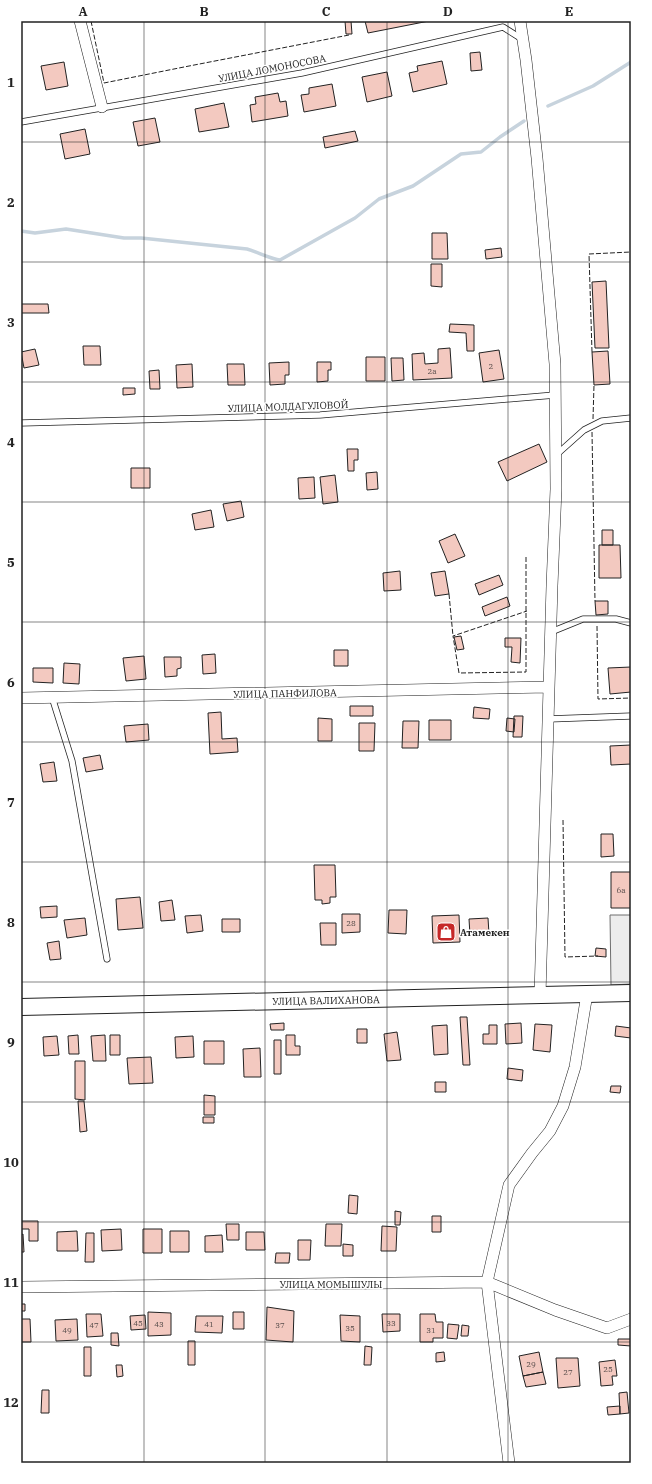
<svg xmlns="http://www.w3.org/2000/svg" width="652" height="1484" viewBox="0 0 652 1484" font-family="'IBM Plex Serif',serif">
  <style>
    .parking { fill: #ededed; stroke: #6f6f6f }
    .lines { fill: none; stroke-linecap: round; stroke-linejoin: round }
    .stream { stroke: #c7d3dd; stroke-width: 3.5 }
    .building { fill: #f3c9c0; stroke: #222 }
    .service-casing { stroke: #222; stroke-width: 7 }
    .minor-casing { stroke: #222; stroke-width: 12 }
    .secondary-casing { stroke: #222; stroke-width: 18 }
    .service { stroke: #fff; stroke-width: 5.5 }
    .minor { stroke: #fff; stroke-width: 11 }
    .secondary { stroke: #fff; stroke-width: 16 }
    .fence { stroke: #222; stroke-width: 1; stroke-dasharray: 5 2; stroke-linecap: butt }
    .grid { fill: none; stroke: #222; stroke-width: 1; stroke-opacity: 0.55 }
    .labels { text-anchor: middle; stroke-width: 3; stroke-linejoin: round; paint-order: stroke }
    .number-label { font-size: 8px; fill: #564c4a }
    .street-label { font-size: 10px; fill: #222; stroke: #fff }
    .poi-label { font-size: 10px; font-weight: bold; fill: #222; stroke: #fff; text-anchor: start }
    .neatline { fill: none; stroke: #222; stroke-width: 1.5 }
    .grid-label { font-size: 13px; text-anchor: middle; font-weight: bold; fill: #222 }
  </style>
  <rect width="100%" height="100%" fill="#fff"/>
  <path class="parking" d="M610,915H631V984L611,985Z"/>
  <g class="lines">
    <path class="stream" d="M548,106L593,86L631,62
      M21,231L35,233L66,229L124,238H141L247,249C258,252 268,258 280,260L355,218L379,199L413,186L461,154L481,152L500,137L524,121"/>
  </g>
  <path class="building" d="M345,21H351L352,34H346Z
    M365,21H429L368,33Z
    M480,52L482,70L471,71L470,53Z
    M442,61L447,84L413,92L409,73L418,71L417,66Z
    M64,62L68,86L46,90L41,66Z
    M387,72L392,96L367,102L362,77Z
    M332,84L336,106L304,112L301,95L309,94V88Z
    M278,93L280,102L286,101L288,116L252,122L250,105L256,104L255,97Z
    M224,103L229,127L199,132L195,109Z
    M155,118L160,142L138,146L133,122Z
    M85,129L90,154L65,159L60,134Z
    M355,131L358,141L325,148L323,137Z
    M432,233H447L448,259H432Z
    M501,248L502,257L486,259L485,250Z
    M431,264H442V287L431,286Z
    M606,281L609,348H595L592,282Z
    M21,304H48L49,313H21Z
    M450,324L474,325V351H467L466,333L449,332Z
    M83,346H100L101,365H84Z
    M450,348L452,378L413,380L412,354L424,353L425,364L438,363V349Z
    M35,349L39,365L24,368L21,352Z
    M499,350L504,379L483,382L479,353Z
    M608,351L610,384L594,385L592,352Z
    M366,357H385V381H366Z
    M391,358H403L404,380L392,381Z
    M289,362V375H285V384L270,385L269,363Z
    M317,362H331V370H328V381L317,382Z
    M192,364L193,387L177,388L176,365Z
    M227,364H244L245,385H228Z
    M159,370L160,389H150L149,371Z
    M123,388H135V394L123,395Z
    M539,444L547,462L507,481L498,462Z
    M347,449H358V460H354V471H348Z
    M131,468H150V488H131Z
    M377,472L378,489L367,490L366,473Z
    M335,475L338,502L323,504L320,477Z
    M314,477L315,498L299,499L298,478Z
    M241,501L244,517L227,521L223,504Z
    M211,510L214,527L195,530L192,514Z
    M602,530H613V545H602Z
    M455,534L465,556L448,563L439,541Z
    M599,545H620L621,578H599Z
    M400,571L401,590L384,591L383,573Z
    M445,571L449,594L435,596L431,573Z
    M499,575L503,585L479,595L475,584Z
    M507,597L510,606L485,616L482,607Z
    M595,601H608V614L596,615Z
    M461,636L464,649L457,650L454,637Z
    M505,638H521L520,663L511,662L512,647H505Z
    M334,650H348V666H334Z
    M215,654L216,673L203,674L202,655Z
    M144,656L146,679L126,681L123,658Z
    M164,657H181V668L177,669V676L165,677Z
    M64,663L80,664L79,684L63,683Z
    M631,667V692L610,694L608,668Z
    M33,668H53V683L33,682Z
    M350,706H373V716H350Z
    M474,707L490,709L489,719L473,718Z
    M221,712L222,739L237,738L238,752L210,754L208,713Z
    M514,716H523L522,737H513Z
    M318,718L332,719V741H318Z
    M507,718L515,719L514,732L506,731Z
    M429,720H451V740H429Z
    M403,721H419L418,748H402Z
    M359,723H375L374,751H359Z
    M148,724L149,740L126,742L124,726Z
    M631,745V764L611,765L610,746Z
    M100,755L103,769L86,772L83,758Z
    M54,762L57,781L43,782L40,764Z
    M601,834H613L614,856L601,857Z
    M314,865H335L336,897H330V903L322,904V900H315Z
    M611,872H631V908H611Z
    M140,897L143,928L118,930L116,899Z
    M172,900L175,920L161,921L159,902Z
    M57,906V917L41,918L40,907Z
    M389,910H407L406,934L388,933Z
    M342,914H360V932L342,933Z
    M201,915L203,931L187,933L185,916Z
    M459,915L460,942L433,943L432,916Z
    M85,918L87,935L67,938L64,920Z
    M488,918L489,934L470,935L469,919Z
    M222,919H240V932H222Z
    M320,923H336V945H321Z
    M59,941L61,959L50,960L47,943Z
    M596,948L606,949V957L595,956Z
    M460,1017H467L470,1065H463Z
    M284,1023V1030H271L270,1024Z
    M521,1023L522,1043L506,1044L505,1024Z
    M535,1024L552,1025L550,1052L533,1050Z
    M447,1025L448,1054L434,1055L432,1026Z
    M489,1025H497V1044H483V1034H489Z
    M616,1026L631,1028V1038L615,1036Z
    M357,1029H367V1043H357Z
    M397,1032L401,1060L387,1061L384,1034Z
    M78,1035L79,1054H69L68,1036Z
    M105,1035L106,1061H93L91,1036Z
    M110,1035H120V1055H110Z
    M286,1035H295V1046H300V1055H286Z
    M57,1036L59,1055L44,1056L43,1037Z
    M193,1036L194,1057L176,1058L175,1037Z
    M274,1040H281V1074H274Z
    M204,1041H224V1064H204Z
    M260,1048L261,1077H244L243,1049Z
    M151,1057L153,1083L129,1084L127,1058Z
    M75,1061H85V1100L75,1099Z
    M508,1068L523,1070L522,1081L507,1079Z
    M435,1082H446V1092H435Z
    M611,1086H621L620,1093L610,1092Z
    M204,1095L215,1096V1115H204Z
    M78,1101H84L87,1131L80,1132Z
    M203,1117H214V1123H203Z
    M349,1195L358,1196L357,1214L348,1213Z
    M395,1211L401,1212L400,1225H395Z
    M432,1216H441V1232H432Z
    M21,1221H38V1241H29V1229H21Z
    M226,1224H239V1240H227Z
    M326,1224H342L341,1246H325Z
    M382,1226L397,1227L396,1251H381Z
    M121,1229L122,1250L102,1251L101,1230Z
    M143,1229H162V1253H143Z
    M77,1231L78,1251H57V1232Z
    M170,1231H189V1252H170Z
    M246,1232H264L265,1250H246Z
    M86,1233H94V1262H85Z
    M23,1234L24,1252H21V1235Z
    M222,1235L223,1252H205V1236Z
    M298,1240H311L310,1260H298Z
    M343,1244L353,1245V1256H343Z
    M276,1253H290L289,1263H275Z
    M21,1304H25V1311H21Z
    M267,1307L294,1311L293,1342L266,1340Z
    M148,1312L171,1313V1335L148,1336Z
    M233,1312H244V1329H233Z
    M86,1314H101L103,1336L87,1337Z
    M382,1314H400V1331L383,1332Z
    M420,1314H435L436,1322H443V1338H433V1342H420Z
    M145,1315L146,1329L131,1330L130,1316Z
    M340,1315L360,1316V1342L341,1341Z
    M196,1316H223L222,1333L195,1332Z
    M21,1319H30L31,1342H21Z
    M77,1319L78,1340L56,1341L55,1320Z
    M448,1324L459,1325L457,1339L447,1338Z
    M462,1325L469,1326L468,1336H461Z
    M111,1333H118L119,1346L111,1345Z
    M618,1339H631V1346L618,1345Z
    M188,1341H195V1365H188Z
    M365,1346L372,1347L371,1365H364Z
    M84,1347H91V1376H84Z
    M444,1352L445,1361L436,1362V1353Z
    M539,1352L543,1372L523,1376L519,1356Z
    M556,1358H578L580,1386L558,1388Z
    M615,1360L617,1376H612L613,1385L601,1386L599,1362Z
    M116,1365H122L123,1376L117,1377Z
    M543,1372L546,1384L526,1387L523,1376Z
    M42,1390H49V1413H41Z
    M627,1392L629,1413L620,1414L619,1393Z
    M620,1406V1414L608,1415L607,1407Z"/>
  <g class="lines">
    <defs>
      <path id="service" d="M21,122L302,73L503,27L522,39
        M21,423L320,415L555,395
        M556,455L584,430L602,421L631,418
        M551,632L583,619H616L631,623
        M52,697L72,761L107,959
        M548,719L631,716"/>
      <path id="minor" d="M80,21L102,107
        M520,21L526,60L537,158L555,364L556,489L552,586L540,995
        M21,698L549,687
        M21,1287L487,1282L555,1310L607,1328L631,1319
        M509,1463L487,1282L509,1185L532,1153L550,1131L563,1106L575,1067L587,994"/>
      <path id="secondary" d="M21,1007L631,993"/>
    </defs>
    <use href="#service" class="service-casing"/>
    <use href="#minor" class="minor-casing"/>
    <use href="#secondary" class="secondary-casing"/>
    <use href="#service" class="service"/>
    <use href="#minor" class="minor"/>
    <use href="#secondary" class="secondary"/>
    <path class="fence" d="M91,21L104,83L184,67L349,35
      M592,352L589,254L631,252
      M593,419L594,385
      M592,432L595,601
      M526,557V672L459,673L453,636L527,611
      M449,594L453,636
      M597,626L598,699L631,698
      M563,820L565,957L598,956"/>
  </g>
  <path class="grid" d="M144,21V1463M265,21V1463M387,21V1463M508,21V1463M21,142H631M21,262H631M21,382H631M21,502H631M21,622H631M21,742H631M21,862H631M21,982H631M21,1102H631M21,1222H631M21,1342H631"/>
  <defs>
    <symbol id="shop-square" viewBox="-11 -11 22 22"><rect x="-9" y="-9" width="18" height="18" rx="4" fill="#c62828" stroke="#fff"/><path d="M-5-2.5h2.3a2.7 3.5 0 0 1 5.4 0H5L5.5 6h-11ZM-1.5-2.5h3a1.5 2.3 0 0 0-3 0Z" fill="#fff"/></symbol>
  </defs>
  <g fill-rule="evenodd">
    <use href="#shop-square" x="435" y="921" width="22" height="22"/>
  </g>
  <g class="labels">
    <g class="number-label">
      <text x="491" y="369">2</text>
      <text x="432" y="374">2а</text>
      <text x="621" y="893">6а</text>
      <text x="351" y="926">28</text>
      <text x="138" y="1326">45</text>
      <text x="391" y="1326">33</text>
      <text x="159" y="1327">43</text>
      <text x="209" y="1327">41</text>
      <text x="94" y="1328">47</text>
      <text x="280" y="1328">37</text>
      <text x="350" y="1331">35</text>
      <text x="67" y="1333">49</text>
      <text x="431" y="1333">31</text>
      <text x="531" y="1367">29</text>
      <text x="608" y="1372">25</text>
      <text x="568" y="1375">27</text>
    </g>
    <g class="street-label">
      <text transform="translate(272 68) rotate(-11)" y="4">УЛИЦА ЛОМОНОСОВА</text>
      <text transform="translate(288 406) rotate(-2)" y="4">УЛИЦА МОЛДАГУЛОВОЙ</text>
      <text transform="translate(285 693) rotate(-1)" y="4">УЛИЦА ПАНФИЛОВА</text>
      <text transform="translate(326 1000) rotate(-1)" y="4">УЛИЦА ВАЛИХАНОВА</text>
      <text x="331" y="1288">УЛИЦА МОМЫШУЛЫ</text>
    </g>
    <g class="poi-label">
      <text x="460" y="936">Атамекен</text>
    </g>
  </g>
  <rect width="652" height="1484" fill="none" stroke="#ffffff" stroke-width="44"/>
  <rect x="22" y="22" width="608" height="1440" class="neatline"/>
  <g class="grid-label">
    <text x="83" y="16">A</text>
    <text x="204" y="16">B</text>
    <text x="326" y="16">C</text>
    <text x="448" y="16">D</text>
    <text x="569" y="16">E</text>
    <text x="11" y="87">1</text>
    <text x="11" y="207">2</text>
    <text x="11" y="327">3</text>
    <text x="11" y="447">4</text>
    <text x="11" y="567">5</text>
    <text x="11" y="687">6</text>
    <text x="11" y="807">7</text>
    <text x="11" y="927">8</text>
    <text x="11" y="1047">9</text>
    <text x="11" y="1167">10</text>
    <text x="11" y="1287">11</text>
    <text x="11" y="1407">12</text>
  </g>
</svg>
